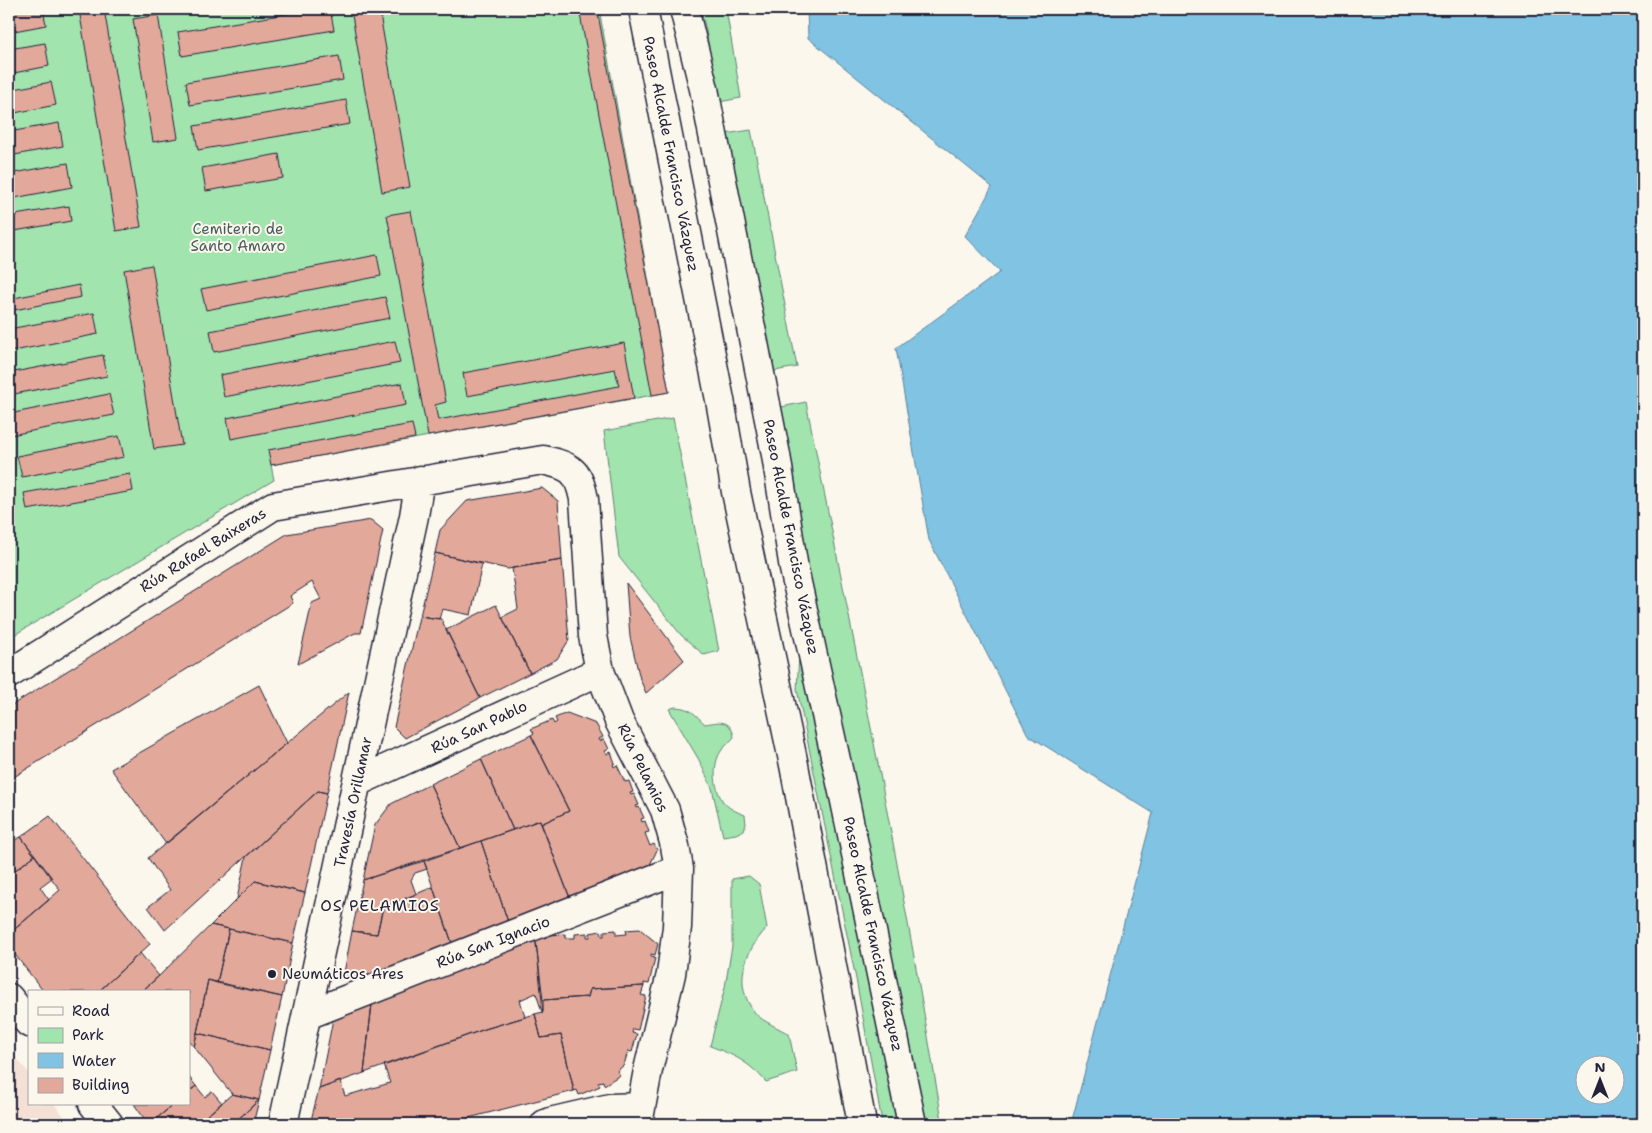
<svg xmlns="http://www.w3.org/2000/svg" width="1652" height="1133" viewBox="0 0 1652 1133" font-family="'Shantell Sans',sans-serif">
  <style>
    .built { fill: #f4e0d4 }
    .green { fill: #a1e4ae; stroke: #628374 }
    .water { fill: #81c3e2; stroke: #5b839f; fill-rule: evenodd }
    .building { fill: #e2a99b; stroke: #22223b }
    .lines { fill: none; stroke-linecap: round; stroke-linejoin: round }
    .minor-casing { stroke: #22223b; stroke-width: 31 }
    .secondary-casing { stroke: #22223b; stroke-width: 31 }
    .minor { stroke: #fbf7ec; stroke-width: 28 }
    .secondary { stroke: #fbf7ec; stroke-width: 28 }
    .poi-dot { fill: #22223b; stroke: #fbf7ec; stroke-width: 2 }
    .labels { text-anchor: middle; stroke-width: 4; stroke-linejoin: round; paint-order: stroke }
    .street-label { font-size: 15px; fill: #22223b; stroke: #fbf7ec }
    .park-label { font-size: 15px; fill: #485c5e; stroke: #fbf7ec }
    .poi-label { font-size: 15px; fill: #22223b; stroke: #fbf7ec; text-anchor: start }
    .neighbourhood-label { font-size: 16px; letter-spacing: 1px; fill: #22223b; stroke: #fbf7ec }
  </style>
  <rect width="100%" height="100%" fill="#fbf7ec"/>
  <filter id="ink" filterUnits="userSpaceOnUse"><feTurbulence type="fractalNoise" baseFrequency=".02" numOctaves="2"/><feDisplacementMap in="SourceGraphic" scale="10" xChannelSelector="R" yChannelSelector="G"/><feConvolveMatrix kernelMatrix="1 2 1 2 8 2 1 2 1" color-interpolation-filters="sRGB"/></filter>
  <g filter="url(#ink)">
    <path class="built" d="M11,1052L29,1073V1104H54L70,1124H9V1054Z"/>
    <path class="green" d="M9,9H599L669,392L271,465L274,480L9,638Z
      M700,9H726L741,98L719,102L705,26Z
      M751,130L797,367L769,372L719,135Z
      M806,402C854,641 903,880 942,1120L882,1122L856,979L797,689L803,586L776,408Z
      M673,418L719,651L704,655L681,635L619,557L604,431Z
      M675,707C692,708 694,714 705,724C718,722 731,718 734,737C730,742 725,746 721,751C712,765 714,787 722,800C727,808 737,812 745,815L746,824L744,830L736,834L723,836L712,788L699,760L669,709Z
      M749,876L759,884L767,928C744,952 732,985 756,1014C762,1021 781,1029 789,1034L797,1072L766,1082C749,1062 734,1055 710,1046L725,987L732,946V879Z"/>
    <path class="water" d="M807,9H1643V1124H1071L1153,813L1028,735L929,540L896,348L1000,272L965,236L992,187L808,38ZM1584,1066H1614V1096H1584Z"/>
    <path class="building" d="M9,9H43L46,25L9,32Z
      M79,9H104L141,227L116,231Z
      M174,9H207L175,14Z
      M316,9H330L334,30L182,56L178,32Z
      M351,9H379L410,187L382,192Z
      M579,9H597L669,392L652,395Z
      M158,15L178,138L153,142L133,19Z
      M45,43L49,66L9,74V49Z
      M339,56L343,80L190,105L186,82Z
      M51,82L56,105L9,114V90Z
      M346,100L350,124L198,150L194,126Z
      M59,123L63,146L9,156V132Z
      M279,154L283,178L206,191L202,168Z
      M68,163L72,187L9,199V174Z
      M69,206L71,221L9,232V216Z
      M411,211L446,402L435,405L438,420L619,386L615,369L467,396L463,373L624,343L634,398L428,436L387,215Z
      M377,255L381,276L206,310L201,289Z
      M152,265L182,445L154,449L124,270Z
      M79,285L81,297L9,311V299Z
      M385,297L390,318L214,352L210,331Z
      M94,313L98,334L9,352V329Z
      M395,341L400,363L224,397L220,375Z
      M103,355L107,376L9,395V373Z
      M402,383L406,405L231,439L227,418Z
      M109,394L114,415L11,435L9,414Z
      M412,424L415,438L271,465L268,450Z
      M119,436L124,457L22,477L17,456Z
      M130,474L133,491L27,510L24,493Z
      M542,488L558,501L562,560L508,569L435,553L440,530L467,501Z
      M371,520L383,530L361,633H355L298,664L312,603L321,599L312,582L290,596L293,603L9,780V707L287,534Z
      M435,553L482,564L471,615L442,609L439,619L420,616Z
      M562,560L569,640L557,659L530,673L502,617L518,609L512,568Z
      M626,583L684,660L646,693L640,679L630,637Z
      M496,605L530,673L480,698L446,630Z
      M420,616L441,619L480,698L405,738L394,727L419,617Z
      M259,685L287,743L166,844L111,769Z
      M349,692L327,793L318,791L165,930L148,907L170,890L148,858Z
      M567,713L596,724L603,737L599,739L600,741L604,739L609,749L605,751L607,754L611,752L615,763L613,764L614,767L617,765L625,782L629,781L633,792L630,793L631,795L634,794L639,805L636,806L637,808L639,807L644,818L641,819L642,822L645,821L649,832L645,833L646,836L650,846L654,844L657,850L645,875L570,898L541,824L569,811L531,735L534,733L531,729L552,720L554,724L557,722L555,718Z
      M531,735L569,811L541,824L540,820L513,830L481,759Z
      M481,759L513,830L460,848L430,784Z
      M430,784L460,848L363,880L375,825L391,804Z
      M318,791L327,793L305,893L255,881L237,899L246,857Z
      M50,816L150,944L98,992H44L9,947V934L60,890L21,837Z
      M540,820L570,898L508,922L481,841Z
      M21,837L35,855L9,875V843Z
      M481,841L508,922L452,943L424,861Z
      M35,855L52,878L40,887L49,900L9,934V875Z
      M424,861L427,869L415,873L411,880L416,894L392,904V906L383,907L377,934L352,931L363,880Z
      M255,881L305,893L293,943L211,925Z
      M433,887L452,943L355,983L344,973L352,931L377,934L383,907L392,906V904Z
      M211,925L229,929L217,983L208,980L194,1047L189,1041V992H141L159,976Z
      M229,929L293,943L282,997L217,983Z
      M640,929L658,944L655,955L651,954V957L655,958L649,984L644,983V986L590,989L588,997L543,1000L535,936L565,934V938H575V934L587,933V937H590V933L601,931L602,936H604V931L616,930V935L627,934L626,930Z
      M536,941L543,1012H542L536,993L520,1000L525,1017L485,1029L364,1073L372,1004Z
      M140,953L159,976L141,992H98Z
      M208,980L282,997L270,1050L197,1033Z
      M644,986L641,995L646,996L638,1030L633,1029L632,1033L637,1034L632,1052L628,1051L624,1065L617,1071L620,1075L604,1085L603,1081L598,1082L600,1086L579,1095L577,1090L574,1091L561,1035L541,1038L535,1014L543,1012V1000L588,997L590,989Z
      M372,1004L364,1073L319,1089L333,1019Z
      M535,1014L541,1038L561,1035L574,1091L445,1124H310L319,1089L340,1081L345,1096L390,1083L384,1065L485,1029Z
      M197,1033L270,1050L259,1100L232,1094L194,1047Z
      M189,1077L196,1086L189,1092Z
      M196,1086L205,1097L212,1091L222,1103L197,1124H150L174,1104H189V1092Z
      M232,1094L259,1100L233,1124H197Z
      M259,1100L253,1124H233L247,1111Z
      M134,1104H174L150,1124H148Z
      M737,1120L739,1124H723L733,1121Z"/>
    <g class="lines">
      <defs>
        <path id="minor" d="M9,674L273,506L543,460C571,466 578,470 584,499L593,636L600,671L619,721L665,810L675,846L679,869L677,927L671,974L648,1070L638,1124
          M357,782L600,671
          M9,998L29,1023
          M307,1015L679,869
          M93,1104L109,1124
          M283,1124L414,516L420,480
          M545,1124L550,1122L610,1108L641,1107"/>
        <path id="secondary" d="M643,9L720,400L736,492L794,765L862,1124
          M684,9L704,89L776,455L794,569L845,801L912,1124"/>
      </defs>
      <use href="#minor" class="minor-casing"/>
      <use href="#secondary" class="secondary-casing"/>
      <use href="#minor" class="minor"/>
      <use href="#secondary" class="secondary"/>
    </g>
  </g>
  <circle class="poi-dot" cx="272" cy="974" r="5"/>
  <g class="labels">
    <g class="street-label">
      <text transform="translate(671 154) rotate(79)" y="5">Paseo Alcalde Francisco Vázquez</text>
      <text transform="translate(791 537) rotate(79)" y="5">Paseo Alcalde Francisco Vázquez</text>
      <text transform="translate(203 550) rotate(-32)" y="5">Rúa Rafael Baixeras</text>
      <text transform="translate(479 727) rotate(-25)" y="5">Rúa San Pablo</text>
      <text transform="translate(643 768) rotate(64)" y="5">Rúa Pelamios</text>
      <text transform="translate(353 802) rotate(-78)" y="5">Travesía Orillamar</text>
      <text transform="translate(873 934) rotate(78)" y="5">Paseo Alcalde Francisco Vázquez</text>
      <text transform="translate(493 942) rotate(-21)" y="5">Rúa San Ignacio</text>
    </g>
    <g class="park-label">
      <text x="238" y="234">Cemiterio de<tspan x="238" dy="17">Santo Amaro</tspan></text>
    </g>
    <g class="poi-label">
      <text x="282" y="979">Neumáticos Ares</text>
    </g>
    <g class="neighbourhood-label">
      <text x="380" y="911">OS PELAMIOS</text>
    </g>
  </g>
  <rect width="1652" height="1133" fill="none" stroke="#fbf7ec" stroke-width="30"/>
  <rect x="15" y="15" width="1622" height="1103" fill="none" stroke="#22223b" stroke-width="2" filter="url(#ink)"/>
  <rect x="28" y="990" width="162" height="115" fill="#fbf7ec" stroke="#a4a2a5"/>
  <rect x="38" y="1007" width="25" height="8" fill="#fbf7ec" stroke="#a4a2a5"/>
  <text x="72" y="1016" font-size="15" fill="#22223b">Road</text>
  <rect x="38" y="1028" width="25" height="15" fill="#a1e4ae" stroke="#a4a2a5"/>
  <text x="72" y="1040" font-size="15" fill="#22223b">Park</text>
  <rect x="38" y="1053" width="25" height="15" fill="#81c3e2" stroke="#a4a2a5"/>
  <text x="72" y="1066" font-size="15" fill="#22223b">Water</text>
  <rect x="38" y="1078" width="25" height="15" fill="#e2a99b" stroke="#a4a2a5"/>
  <text x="72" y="1090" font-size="15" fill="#22223b">Building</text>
  <g transform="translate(1600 1080)"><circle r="24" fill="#fbf7ec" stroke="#a4a2a5"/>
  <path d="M0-4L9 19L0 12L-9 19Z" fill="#22223b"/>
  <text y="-8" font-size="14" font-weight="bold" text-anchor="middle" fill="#22223b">N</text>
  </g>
</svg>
